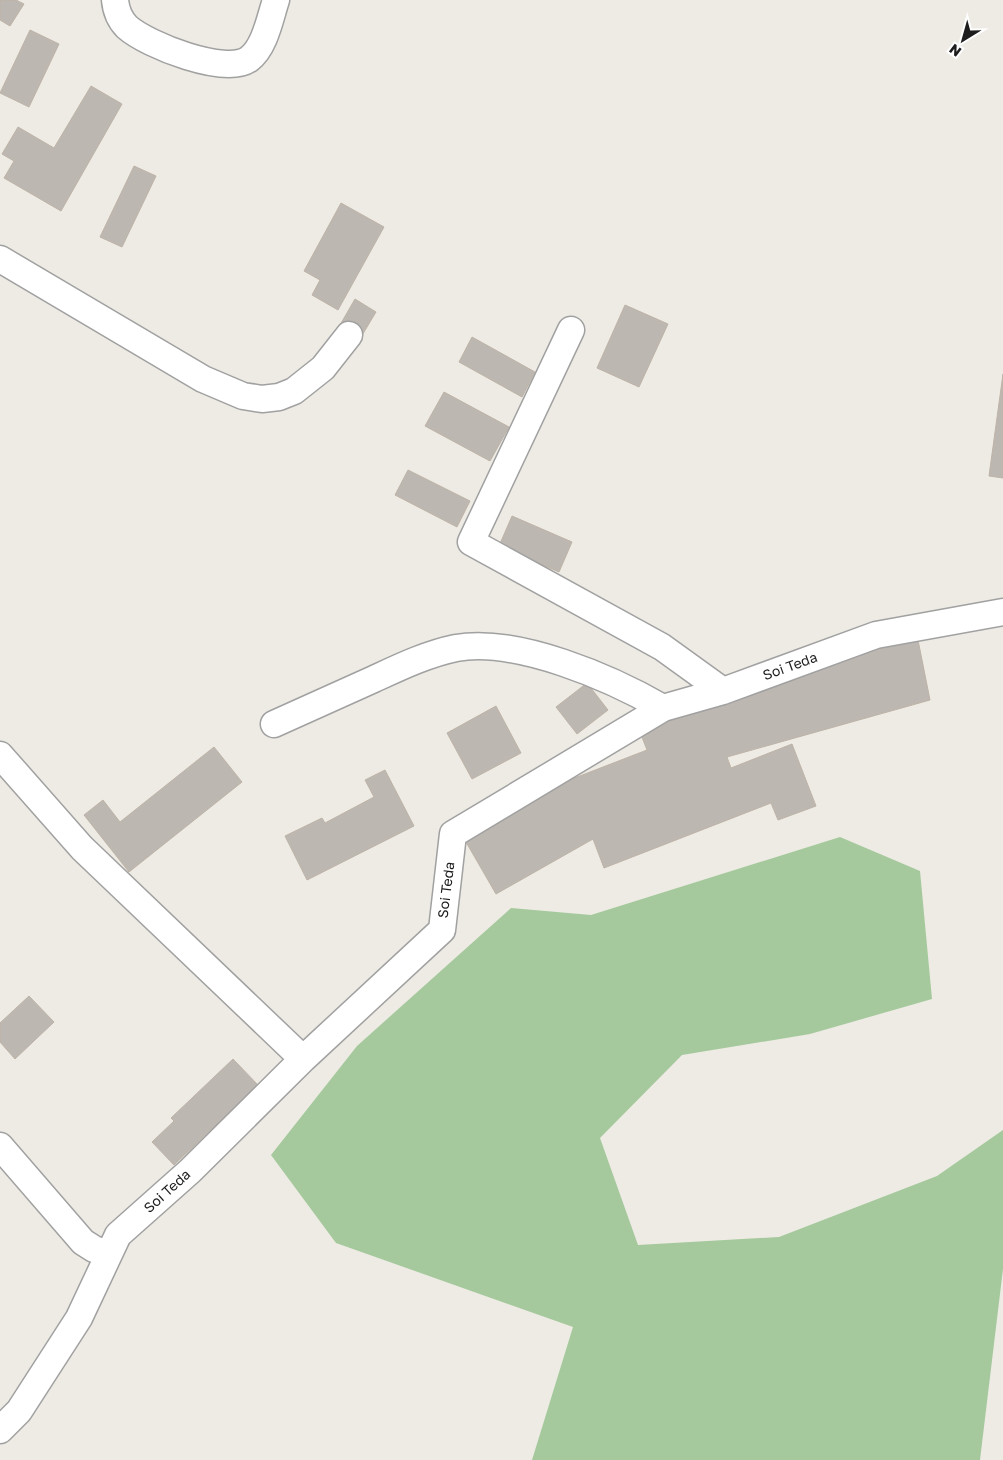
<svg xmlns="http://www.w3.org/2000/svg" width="1003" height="1460" viewBox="0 0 1003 1460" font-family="'Golos Text',sans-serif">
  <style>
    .forest { fill: #a5c99c }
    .building { fill: #bdb7b1; stroke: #beb3a7 }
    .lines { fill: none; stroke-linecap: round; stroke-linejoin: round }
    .minor-casing { stroke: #a1a1a1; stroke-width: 29 }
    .minor { stroke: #fff; stroke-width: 26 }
    .labels { text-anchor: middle; stroke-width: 4.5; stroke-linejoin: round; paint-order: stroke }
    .street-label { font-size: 14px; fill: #1d1d1d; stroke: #fff }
  </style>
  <rect width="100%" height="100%" fill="#edebe4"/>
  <path class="forest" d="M840,837L920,871L932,999L810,1034L682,1055L600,1138L638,1245L779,1237L937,1176L1003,1130V1269L980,1460H532L573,1327L336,1243L271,1155L357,1046L511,908L591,915Z"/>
  <path class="building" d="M0,0H16L24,4L10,26L0,20Z
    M30,30L59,44L29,107L0,93Z
    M91,86L122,104L61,211L4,178L14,161L2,154L18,127L54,148Z
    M134,166L156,176L122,247L100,237Z
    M341,203L384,227L338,310L312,295L320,280L304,271Z
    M355,299L376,312L361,337L340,325Z
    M625,305L668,324L639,387L597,368Z
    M472,337L535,372L522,397L459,362Z
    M1003,374V478L989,476Z
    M444,392L509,427L490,461L425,426Z
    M408,470L470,501L457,527L395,495Z
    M512,516L572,542L559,572L499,546Z
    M917,635L930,700L727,757L731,768L792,744L816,806L778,820L771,803L604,868L593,839L496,894L466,842L558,782L559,784L647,750L638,727Z
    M587,683L608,710L577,734L556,707Z
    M496,706L521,753L472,779L447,733Z
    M214,747L242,782L129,872L84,815L103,800L120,822Z
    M385,770L414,826L307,880L285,836L322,818L325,823L374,797L365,780Z
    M29,996L54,1022L15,1059L0,1042V1023Z
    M233,1059L258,1085L174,1165L152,1142L174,1121L171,1118Z"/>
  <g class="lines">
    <defs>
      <path id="minor" d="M115,0C116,11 119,19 127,27C147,45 226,76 249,59C265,47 270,18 276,0
        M0,259L203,379L243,396L262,399L279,397L294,391L323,368L349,335
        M571,330L471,542L662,647L723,691
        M274,724C307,709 341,694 374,679C400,667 427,654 456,648C517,637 611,678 663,708
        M0,755L82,848L303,1059
        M0,1146L83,1242L94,1249L109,1254
        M0,1430L19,1411L79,1318L118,1235L190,1171L303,1059L442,930L453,834L663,708L723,691L876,635L1003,612"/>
    </defs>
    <use href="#minor" class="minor-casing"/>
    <use href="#minor" class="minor"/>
  </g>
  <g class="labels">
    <g class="street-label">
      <text transform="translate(790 666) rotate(-20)" y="5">Soi Teda</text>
      <text transform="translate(446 890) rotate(-83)" y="5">Soi Teda</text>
      <text transform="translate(167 1191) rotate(-42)" y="5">Soi Teda</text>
    </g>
  </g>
  <g transform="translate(963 40) rotate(217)" stroke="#ffffff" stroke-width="4" paint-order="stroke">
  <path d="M0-4L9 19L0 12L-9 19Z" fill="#1d1d1d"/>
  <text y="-8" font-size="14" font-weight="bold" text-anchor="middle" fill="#1d1d1d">N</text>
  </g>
</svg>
